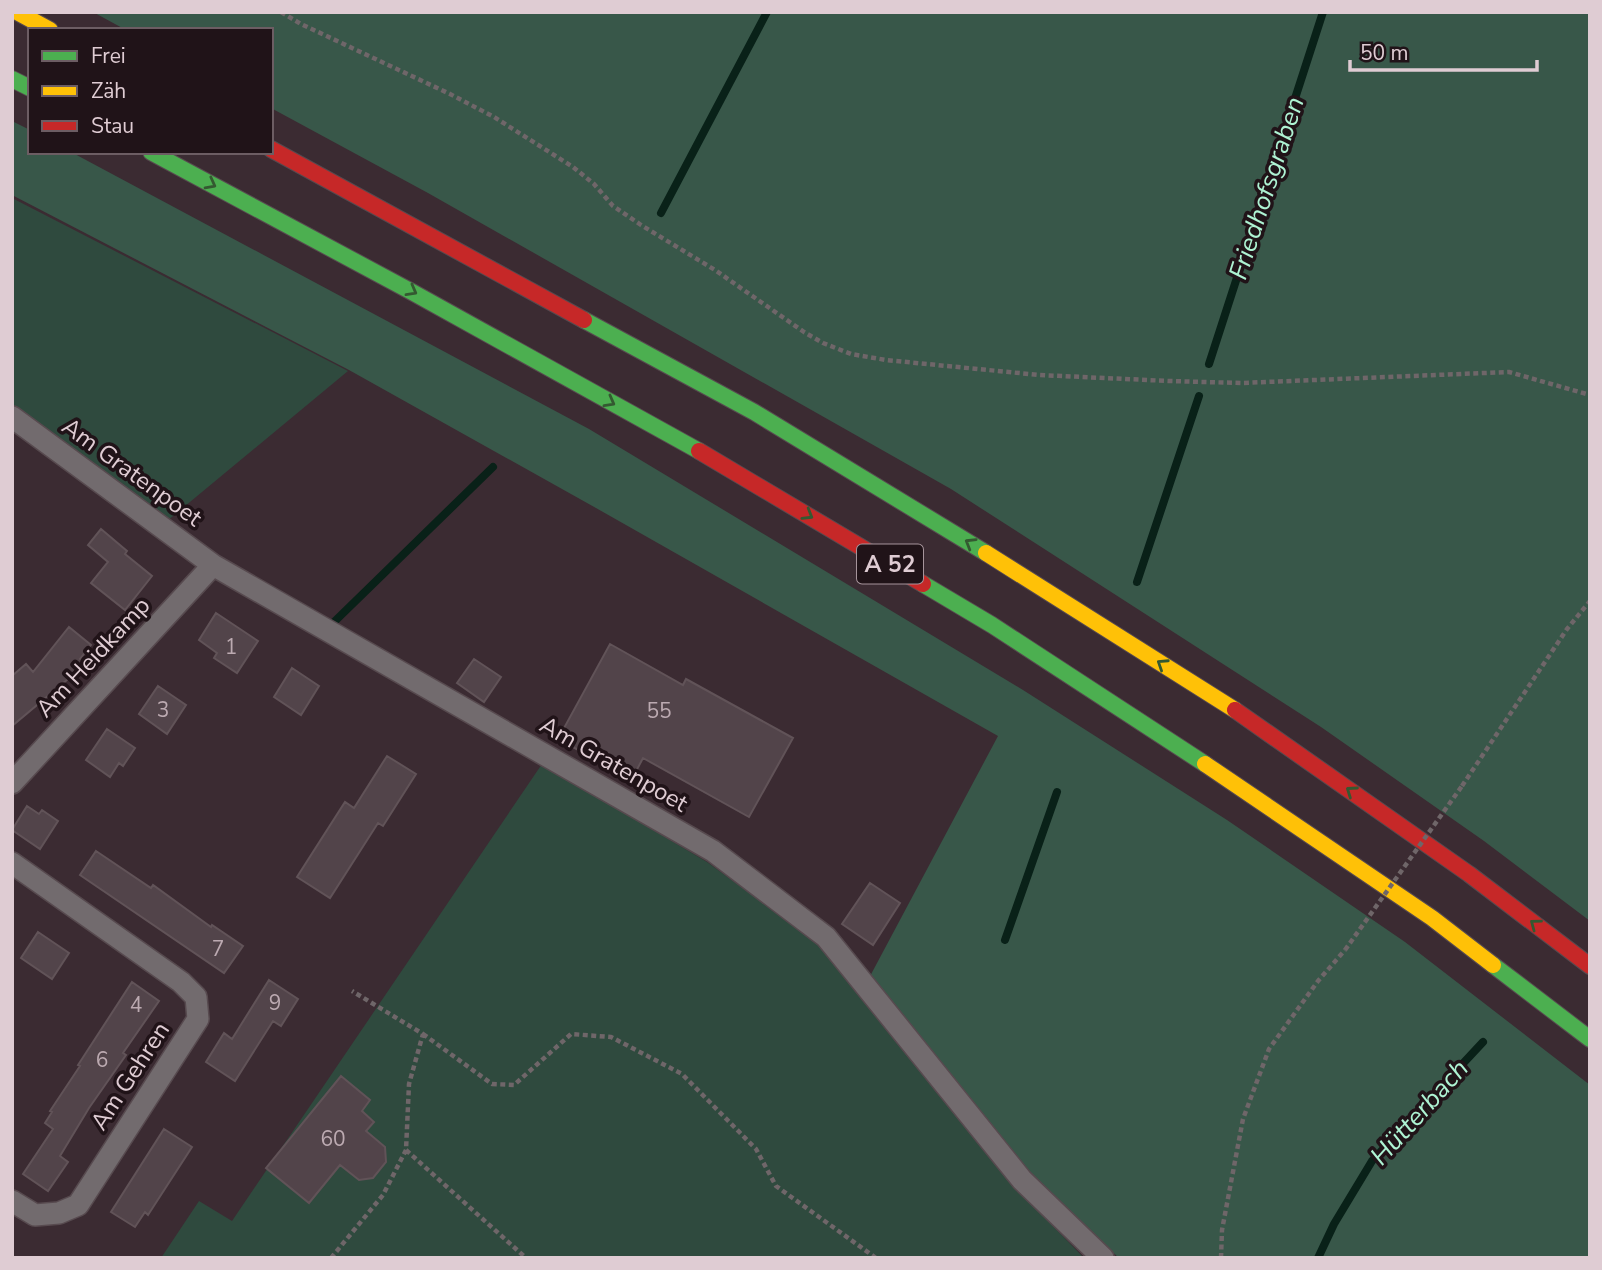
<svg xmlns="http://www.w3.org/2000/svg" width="1602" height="1270" viewBox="0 0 1602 1270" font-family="'Nunito Sans',sans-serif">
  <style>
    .green { fill: #2f4a3e }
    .forest { fill: #385749 }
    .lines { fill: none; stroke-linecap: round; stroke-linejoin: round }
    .stream { stroke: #092118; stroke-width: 8 }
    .building { fill: #52444a; stroke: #615358; stroke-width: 2 }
    .street-casing { stroke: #574a4f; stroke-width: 24 }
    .fast-casing { stroke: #574a4f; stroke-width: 18 }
    .slow-casing { stroke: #574a4f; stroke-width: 18 }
    .jam-casing { stroke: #574a4f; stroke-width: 18 }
    .path { stroke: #6f6669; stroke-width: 4.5; stroke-dasharray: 5 3.5; stroke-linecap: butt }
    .street { stroke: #726b6e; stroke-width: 21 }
    .fast { stroke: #4caf50; stroke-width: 16 }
    .slow { stroke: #ffc107; stroke-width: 16 }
    .jam { stroke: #c62828; stroke-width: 16 }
    .path-bridge { stroke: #6f6669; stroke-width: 4.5; stroke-dasharray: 5 3.5; stroke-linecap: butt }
    .oneway { stroke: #345931 }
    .labels { text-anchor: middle; stroke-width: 7; stroke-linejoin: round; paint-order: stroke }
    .number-label { font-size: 21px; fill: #bcaab1 }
    .shield { fill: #201318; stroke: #a6949b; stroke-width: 2 }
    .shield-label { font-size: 23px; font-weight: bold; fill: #dfccd3 }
    .street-label { font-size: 24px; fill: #dfccd3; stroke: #201318 }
    .water-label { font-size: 26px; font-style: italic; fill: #aef3d3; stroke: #201318 }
  </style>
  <rect width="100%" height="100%" fill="#3b2b32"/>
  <path class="green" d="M12,198L348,371L161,526L12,417Z
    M542,764L707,862L820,945L1014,1186L1084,1258H161L199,1201L232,1221Z"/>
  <path class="forest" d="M93,12H1590V921L1484,841L1321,727L951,489L428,193L271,108V30H126Z
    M12,121L30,130V152H71L589,429L1023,690L1227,820L1405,942L1590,1085V1258H1119L1030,1175L868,980L998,736L596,508L349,370L12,195Z"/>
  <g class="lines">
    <path class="stream" d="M661,213L767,12
      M1209,364L1323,12
      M1137,582L1199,396
      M334,622L493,467
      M1005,940L1057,792
      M1318,1258L1334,1224L1372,1161L1483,1042"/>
  </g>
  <path class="building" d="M101,529L127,551L125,554L152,576L125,610L91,583L108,562L88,545Z
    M216,613L258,641L237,673L214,658L217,653L199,640Z
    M69,627L91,645L80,659L82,661L68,679L12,726V676L26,664L33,672Z
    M610,644L683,685L686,679L793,738L749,817L643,758L632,779L558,739Z
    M474,659L501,677L484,702L457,683Z
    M292,668L319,686L301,715L274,697Z
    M158,686L186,705L167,734L139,714Z
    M107,729L135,748L123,766L119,763L110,777L86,760Z
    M387,756L416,774L383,826L378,823L330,898L297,877L345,802L354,808Z
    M27,806L39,814L42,810L58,821L40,849L12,830Z
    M96,851L151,888L153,885L211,927L212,925L243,946L224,973L80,875Z
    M870,883L900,903L873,945L842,924Z
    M38,932L69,953L52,979L21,958Z
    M269,980L298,999L281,1026L273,1021L235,1081L206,1062L224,1033L232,1039Z
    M132,982L159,1001L123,1053L126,1055L89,1108L60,1156L68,1162L48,1191L23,1174L53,1129L45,1123L52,1112L50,1111L80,1066L78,1065Z
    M341,1076L370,1100L362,1111L374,1122L366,1131L385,1147L386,1162L373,1178L359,1180L340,1165L309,1203L266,1168Z
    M164,1129L192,1147L148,1215L145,1212L135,1227L111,1212Z"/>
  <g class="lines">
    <defs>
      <path id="street" d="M12,417L213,565L713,851L826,937L1022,1180L1103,1258
        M12,783L213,565
        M12,863L181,982L196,997L198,1019L78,1205L59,1213L35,1215L12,1201"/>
      <path id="fast" d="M12,79L30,88
        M151,152L412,292L699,451
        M584,320L754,412L986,553
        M923,584L992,625L1205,764
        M1493,965L1590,1039"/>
      <path id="slow" d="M17,12L50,30
        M986,553L1235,710
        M1205,764L1432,918L1493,965"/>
      <path id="jam" d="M271,149L584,320
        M699,451L923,584
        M1235,710L1469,874L1590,966"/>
    </defs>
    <use href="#street" class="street-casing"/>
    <use href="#fast" class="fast-casing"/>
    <use href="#slow" class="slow-casing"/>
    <use href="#jam" class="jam-casing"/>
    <path class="path" d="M281,12L301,24L450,94L494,117L573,167L594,184L613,206L641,225L715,270L804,332L823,343L851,354L886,360L1039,375L1169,381L1241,383L1509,372L1590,395
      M1462,786L1567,629L1590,601
      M423,1034L492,1084L514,1085L571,1034L611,1037L682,1074L756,1149L776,1186L876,1258
      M406,1150L526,1258
      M331,1258L383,1195L406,1150L409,1084L423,1034L352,991
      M1221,1258L1222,1230L1243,1119L1269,1049L1318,981L1345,950"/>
    <use href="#street" class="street"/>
    <use href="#fast" class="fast"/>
    <use href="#slow" class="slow"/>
    <use href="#jam" class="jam"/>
    <path class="path-bridge" d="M1345,950L1462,786"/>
  </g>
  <defs><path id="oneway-chevron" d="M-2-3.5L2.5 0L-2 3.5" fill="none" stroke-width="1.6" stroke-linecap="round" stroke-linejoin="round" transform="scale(1.75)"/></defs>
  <g class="oneway">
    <use href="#oneway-chevron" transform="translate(211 184) rotate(28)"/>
    <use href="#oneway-chevron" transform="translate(412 291) rotate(29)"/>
    <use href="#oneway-chevron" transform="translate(610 402) rotate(29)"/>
    <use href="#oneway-chevron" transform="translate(808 515) rotate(31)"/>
    <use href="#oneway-chevron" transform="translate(970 543) rotate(-149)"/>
    <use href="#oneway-chevron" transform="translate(1162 664) rotate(-147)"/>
    <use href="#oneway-chevron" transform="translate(1351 791) rotate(-145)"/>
    <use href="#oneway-chevron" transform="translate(1535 924) rotate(-143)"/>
  </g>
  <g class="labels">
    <g class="number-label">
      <text x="231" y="654">1</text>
      <text x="163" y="717">3</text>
      <text x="659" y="718">55</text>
      <text x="218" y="956">7</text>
      <text x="275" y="1010">9</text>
      <text x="136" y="1012">4</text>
      <text x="102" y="1067">6</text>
      <text x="333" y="1146">60</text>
    </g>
    <rect class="shield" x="857" y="544.5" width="66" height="39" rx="5"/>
    <g class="shield-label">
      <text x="890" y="572">A 52</text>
    </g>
    <g class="street-label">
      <text transform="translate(132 472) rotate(36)" y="8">Am Gratenpoet</text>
      <text transform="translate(93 657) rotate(-47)" y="8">Am Heidkamp</text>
      <text transform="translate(614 764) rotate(30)" y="8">Am Gratenpoet</text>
      <text transform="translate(130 1076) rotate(-57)" y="8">Am Gehren</text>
    </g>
    <g class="water-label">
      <text transform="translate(1266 188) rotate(-72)" y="9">Friedhofsgraben</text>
      <text transform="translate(1419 1112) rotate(-48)" y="9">Hütterbach</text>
    </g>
  </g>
  <rect width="1602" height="1270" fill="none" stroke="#dfccd3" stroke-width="28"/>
  <rect x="28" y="28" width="245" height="126" fill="#201318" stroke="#6c5d63" stroke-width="2"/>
  <rect x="42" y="51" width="35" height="10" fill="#4caf50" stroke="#6c5d63" stroke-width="2"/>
  <text x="91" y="63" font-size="21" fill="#dfccd3">Frei</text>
  <rect x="42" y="86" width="35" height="10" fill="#ffc107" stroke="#6c5d63" stroke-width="2"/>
  <text x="91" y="98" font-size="21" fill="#dfccd3">Zäh</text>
  <rect x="42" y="121" width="35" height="10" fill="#c62828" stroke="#6c5d63" stroke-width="2"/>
  <text x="91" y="133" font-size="21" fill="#dfccd3">Stau</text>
  <path d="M1350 60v10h187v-10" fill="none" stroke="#dfccd3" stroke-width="3.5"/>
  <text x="1360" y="60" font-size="21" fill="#dfccd3" stroke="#201318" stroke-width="5" paint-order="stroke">50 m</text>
</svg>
